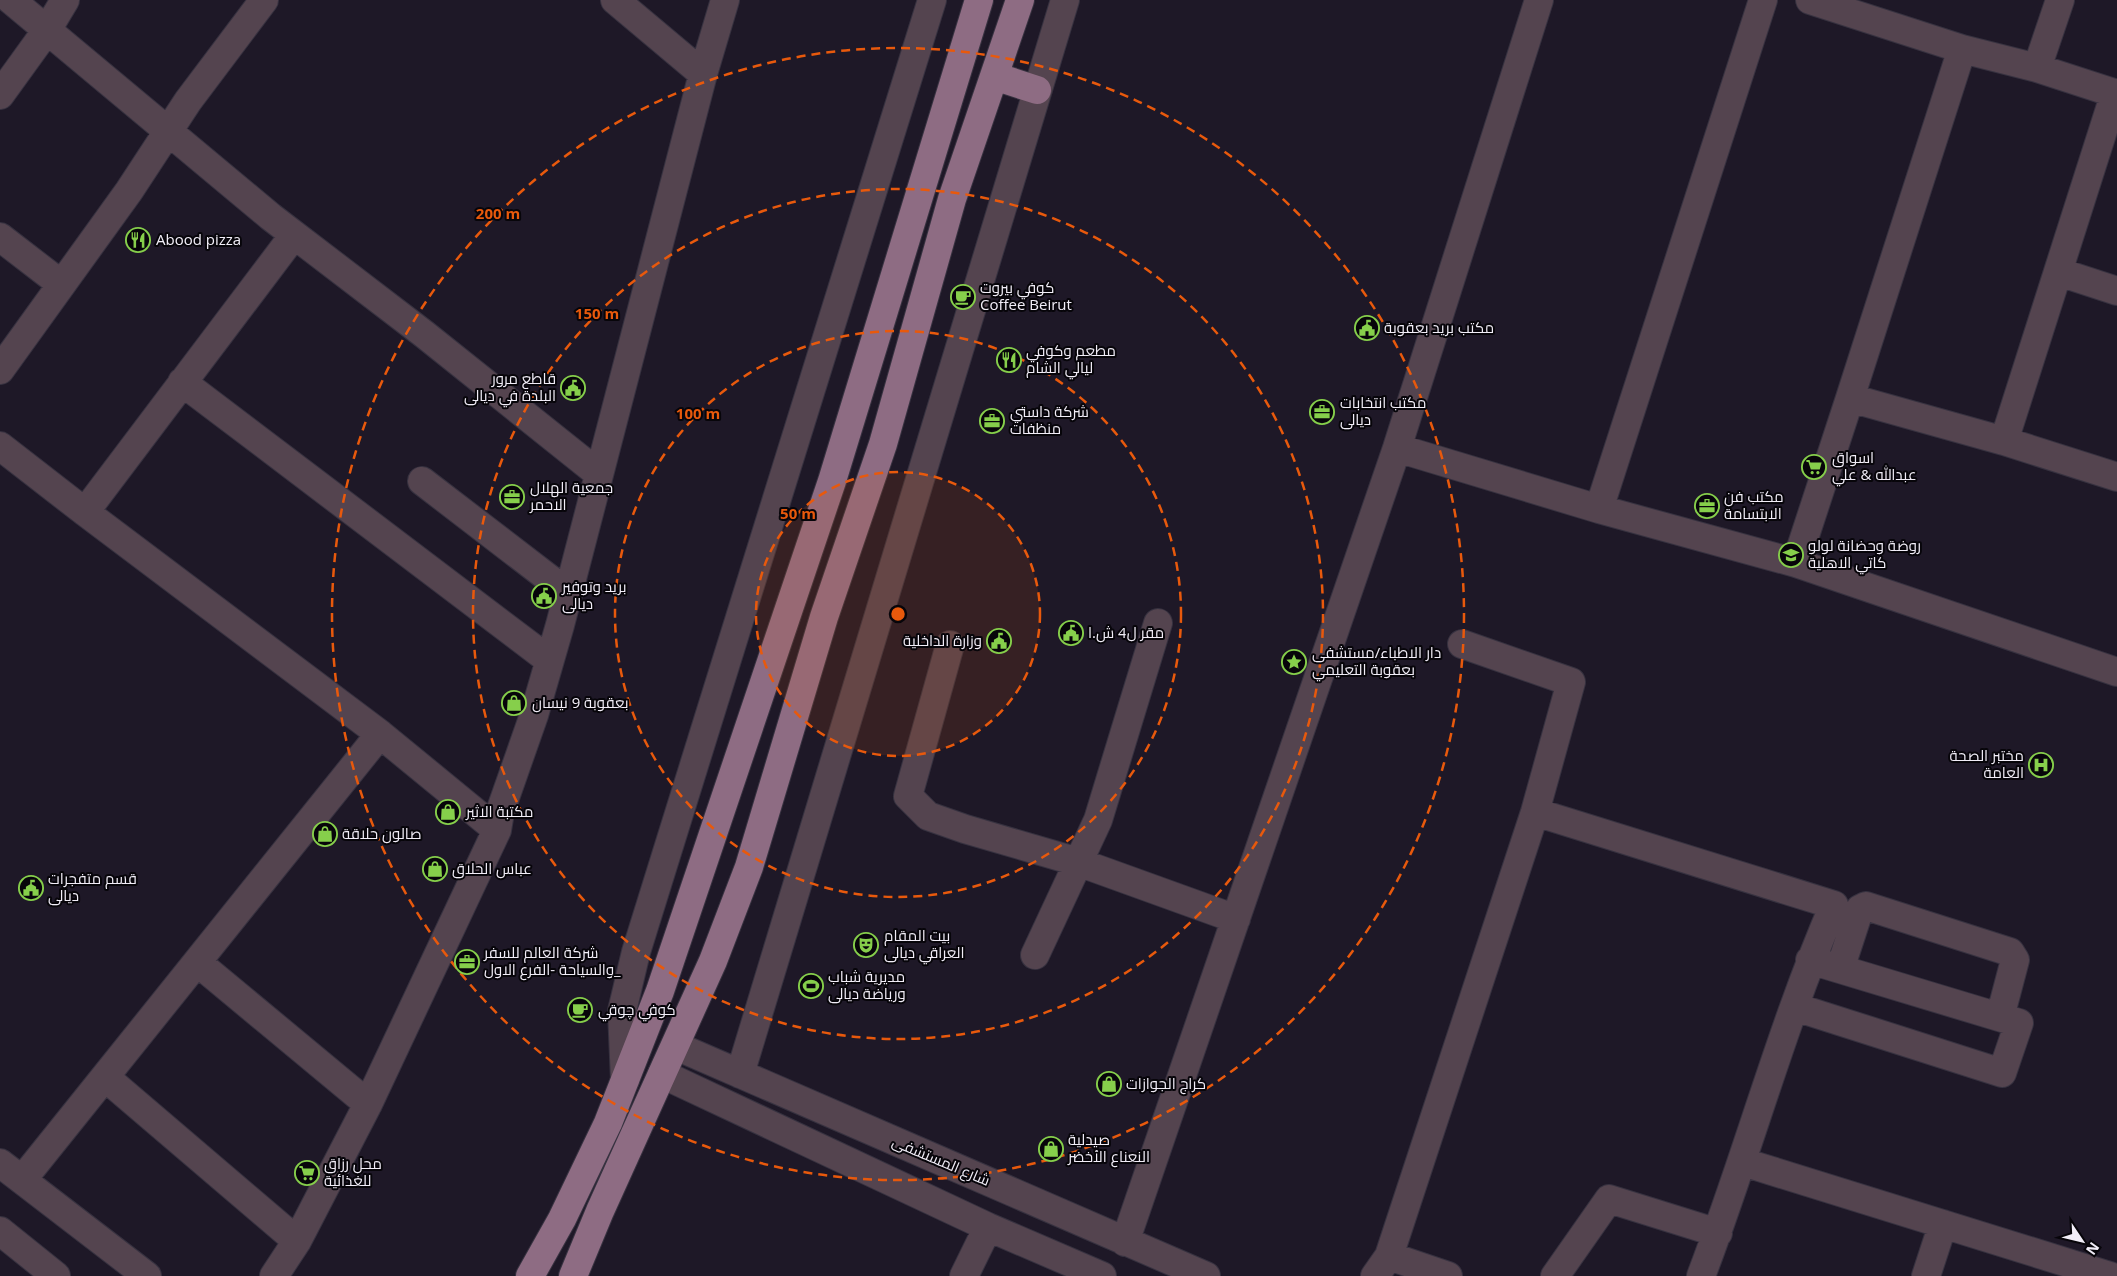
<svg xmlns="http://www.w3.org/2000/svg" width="2117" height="1276" viewBox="0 0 2117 1276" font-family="'Open Sans',Cairo,sans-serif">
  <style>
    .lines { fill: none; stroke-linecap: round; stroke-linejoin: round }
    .minor-casing { stroke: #373240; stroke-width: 30 }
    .major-casing { stroke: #373240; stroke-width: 30 }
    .minor { stroke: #54444f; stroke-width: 28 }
    .major { stroke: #8e6c83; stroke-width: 28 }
    .ring { fill: none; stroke: #e8590c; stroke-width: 2.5; stroke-dasharray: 9 6 }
    .labels { text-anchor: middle; stroke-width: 4; stroke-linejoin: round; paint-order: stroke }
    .poi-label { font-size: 15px; fill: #f2eef8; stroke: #07050a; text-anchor: start }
    .street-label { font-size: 15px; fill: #f2eef8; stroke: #07050a }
    .centre { fill: #e8590c; stroke: #07050a; stroke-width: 2.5 }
    .ring-label { font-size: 15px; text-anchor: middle; font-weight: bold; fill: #e8590c; stroke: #07050a; stroke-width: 4; stroke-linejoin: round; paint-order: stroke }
  </style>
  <rect width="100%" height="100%" fill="#1e1827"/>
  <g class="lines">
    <defs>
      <path id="minor" d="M11,0L271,217L424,334L599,474
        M615,0L703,74
        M1810,0L1962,49L2037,68L2117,94
        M2037,68L2060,0
        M0,95L47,30L65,0
        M0,237L61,284
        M2059,272L2117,291
        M0,370L129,191L188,101L264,0
        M182,382L549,660
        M1850,398L2004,441L2117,477
        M2004,441L2115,93
        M0,446L85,512L380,734L497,830
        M1397,448L1599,509L1796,563L2117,672
        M422,481L568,593
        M1599,509L1763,0
        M85,512L294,235
        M1796,563L1850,398L1962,49
        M950,645L908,796L928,816L965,829L1078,862L1236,919
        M1535,812L1834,905C1782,1025 1748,1153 1701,1276
        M1035,955L1098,820L1158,623
        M197,962L368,1104
        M1840,969L1858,914L1860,909L1866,906L2010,952L2015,960L2000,1017
        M1795,1007L2002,1073L2019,1023L1810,960
        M676,1046L1206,1276
        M662,1074L988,1227L1102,1276
        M740,1074L1065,0
        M105,1077L297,1241
        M625,1080L622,1011L636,952L932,0
        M1743,1162L2110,1276
        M0,1163L147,1276
        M22,1180L380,734
        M0,1231L56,1276
        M1125,1242L1397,448L1539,0
        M1389,1256L1448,1276
        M274,1276L297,1241L368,1104L497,830L500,812L534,715L560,625L703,74L725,0
        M964,1276L988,1227
        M1375,1276L1389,1256L1535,812L1571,682L1462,644
        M1555,1276L1609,1199L1718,1233
        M1926,1276L1943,1224"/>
      <path id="major" d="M994,76L1037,90
        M530,1276L562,1219L608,1123L660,991L832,481L979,0
        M573,1276L600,1211L713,961L749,867L824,617L883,444L952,199L1020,0"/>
    </defs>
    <use href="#minor" class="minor-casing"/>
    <use href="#major" class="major-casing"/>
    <use href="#minor" class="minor"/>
    <use href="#major" class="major"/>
  </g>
  <circle cx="898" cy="614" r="142" fill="#e8590c" fill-opacity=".12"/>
  <g class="ring">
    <circle cx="898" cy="614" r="142"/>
    <circle cx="898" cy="614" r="283"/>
    <circle cx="898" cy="614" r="425"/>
    <circle cx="898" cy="614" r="566"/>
  </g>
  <defs>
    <symbol id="restaurant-ring" viewBox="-11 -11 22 22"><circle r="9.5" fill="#07050a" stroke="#86cf4b" stroke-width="1.5"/><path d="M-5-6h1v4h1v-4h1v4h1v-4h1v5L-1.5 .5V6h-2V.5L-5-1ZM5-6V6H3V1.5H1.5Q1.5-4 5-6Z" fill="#86cf4b"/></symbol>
    <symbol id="cafe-ring" viewBox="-11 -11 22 22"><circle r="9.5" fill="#07050a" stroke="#86cf4b" stroke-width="1.5"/><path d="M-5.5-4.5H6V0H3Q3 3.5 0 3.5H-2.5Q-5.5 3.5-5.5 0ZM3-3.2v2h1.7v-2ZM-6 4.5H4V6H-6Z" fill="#86cf4b"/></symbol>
    <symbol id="civic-ring" viewBox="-11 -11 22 22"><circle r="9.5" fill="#07050a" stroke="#86cf4b" stroke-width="1.5"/><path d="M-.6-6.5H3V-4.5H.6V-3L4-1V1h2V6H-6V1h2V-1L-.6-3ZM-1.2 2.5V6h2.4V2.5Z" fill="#86cf4b"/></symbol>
    <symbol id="office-ring" viewBox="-11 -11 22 22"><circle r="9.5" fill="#07050a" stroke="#86cf4b" stroke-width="1.5"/><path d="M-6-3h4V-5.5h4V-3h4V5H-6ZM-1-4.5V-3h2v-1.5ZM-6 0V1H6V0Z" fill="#86cf4b"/></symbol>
    <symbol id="supermarket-ring" viewBox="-11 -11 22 22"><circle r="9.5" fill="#07050a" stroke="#86cf4b" stroke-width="1.5"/><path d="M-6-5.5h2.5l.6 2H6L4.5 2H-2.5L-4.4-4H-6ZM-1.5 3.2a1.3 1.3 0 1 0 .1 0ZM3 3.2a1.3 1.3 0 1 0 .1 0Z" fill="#86cf4b"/></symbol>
    <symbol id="school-ring" viewBox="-11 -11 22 22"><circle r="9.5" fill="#07050a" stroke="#86cf4b" stroke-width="1.5"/><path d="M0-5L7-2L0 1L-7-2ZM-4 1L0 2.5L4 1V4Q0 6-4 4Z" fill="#86cf4b"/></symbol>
    <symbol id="sight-ring" viewBox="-11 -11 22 22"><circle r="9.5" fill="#07050a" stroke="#86cf4b" stroke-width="1.5"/><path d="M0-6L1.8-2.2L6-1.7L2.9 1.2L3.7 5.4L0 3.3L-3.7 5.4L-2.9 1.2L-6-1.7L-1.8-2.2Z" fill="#86cf4b"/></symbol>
    <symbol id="shop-ring" viewBox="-11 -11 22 22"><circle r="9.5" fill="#07050a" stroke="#86cf4b" stroke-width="1.5"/><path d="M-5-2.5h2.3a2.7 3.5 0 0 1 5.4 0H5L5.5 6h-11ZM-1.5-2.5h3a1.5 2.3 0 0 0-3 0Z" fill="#86cf4b"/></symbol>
    <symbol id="hospital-ring" viewBox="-11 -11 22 22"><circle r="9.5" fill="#07050a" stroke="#86cf4b" stroke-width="1.5"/><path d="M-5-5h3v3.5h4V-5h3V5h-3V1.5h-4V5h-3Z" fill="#86cf4b"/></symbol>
    <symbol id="theatre-ring" viewBox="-11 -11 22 22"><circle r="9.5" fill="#07050a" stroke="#86cf4b" stroke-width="1.5"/><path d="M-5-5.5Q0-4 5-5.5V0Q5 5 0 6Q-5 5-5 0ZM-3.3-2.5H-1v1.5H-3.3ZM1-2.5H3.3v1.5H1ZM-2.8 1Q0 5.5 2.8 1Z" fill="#86cf4b"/></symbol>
    <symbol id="stadium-ring" viewBox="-11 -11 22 22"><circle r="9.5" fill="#07050a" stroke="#86cf4b" stroke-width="1.5"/><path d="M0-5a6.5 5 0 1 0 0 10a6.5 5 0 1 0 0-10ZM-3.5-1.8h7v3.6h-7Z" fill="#86cf4b"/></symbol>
  </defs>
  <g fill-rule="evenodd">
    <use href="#restaurant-ring" x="124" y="226" width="28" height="28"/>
    <use href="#cafe-ring" x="949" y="283" width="28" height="28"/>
    <use href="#civic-ring" x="1353" y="314" width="28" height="28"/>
    <use href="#restaurant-ring" x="995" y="346" width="28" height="28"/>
    <use href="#civic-ring" x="559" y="374" width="28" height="28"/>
    <use href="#office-ring" x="1308" y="398" width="28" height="28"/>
    <use href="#office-ring" x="978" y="407" width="28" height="28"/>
    <use href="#supermarket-ring" x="1800" y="453" width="28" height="28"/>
    <use href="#office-ring" x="498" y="483" width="28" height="28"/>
    <use href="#office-ring" x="1693" y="492" width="28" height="28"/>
    <use href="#school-ring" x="1777" y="541" width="28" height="28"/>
    <use href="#civic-ring" x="530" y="582" width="28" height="28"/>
    <use href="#civic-ring" x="1057" y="619" width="28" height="28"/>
    <use href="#civic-ring" x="985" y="627" width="28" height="28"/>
    <use href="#sight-ring" x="1280" y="648" width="28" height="28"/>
    <use href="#shop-ring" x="500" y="689" width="28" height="28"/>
    <use href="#hospital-ring" x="2027" y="751" width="28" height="28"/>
    <use href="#shop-ring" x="434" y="798" width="28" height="28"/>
    <use href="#shop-ring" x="311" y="820" width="28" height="28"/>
    <use href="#shop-ring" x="421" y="855" width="28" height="28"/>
    <use href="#civic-ring" x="17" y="874" width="28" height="28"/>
    <use href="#theatre-ring" x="852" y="931" width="28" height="28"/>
    <use href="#office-ring" x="453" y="948" width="28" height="28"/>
    <use href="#stadium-ring" x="797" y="972" width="28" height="28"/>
    <use href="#cafe-ring" x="566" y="996" width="28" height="28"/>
    <use href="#shop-ring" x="1095" y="1070" width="28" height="28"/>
    <use href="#shop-ring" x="1037" y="1135" width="28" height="28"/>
    <use href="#supermarket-ring" x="293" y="1159" width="28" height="28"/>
  </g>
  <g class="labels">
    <g class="poi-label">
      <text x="156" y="245">Abood pizza</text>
      <text x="980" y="293">كوفي بيروت<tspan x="980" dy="17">Coffee Beirut</tspan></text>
      <text x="1384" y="333">مكتب بريد بعقوبة</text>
      <text x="1026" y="356">مطعم وكوفي<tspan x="1026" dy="17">ليالي الشام</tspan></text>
      <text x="556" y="384" text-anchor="end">قاطع مرور<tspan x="556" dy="17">البلدة في ديالى</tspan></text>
      <text x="1340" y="408">مكتب انتخابات<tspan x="1340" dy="17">ديالى</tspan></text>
      <text x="1010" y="417">شركة داستي<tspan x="1010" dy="17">منظفات</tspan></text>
      <text x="1832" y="463">اسواق<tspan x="1832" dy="17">عبدالله &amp; علي</tspan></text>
      <text x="530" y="493">جمعية الهلال<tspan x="530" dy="17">الاحمر</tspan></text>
      <text x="1724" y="502">مكتب فن<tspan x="1724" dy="17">الابتسامة</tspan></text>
      <text x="1808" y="551">روضة وحضانة لولو<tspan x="1808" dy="17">كاتي الاهلية</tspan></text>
      <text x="562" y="592">بريد وتوفير<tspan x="562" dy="17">ديالى</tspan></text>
      <text x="1088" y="638">مقر ل4 ش.ا</text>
      <text x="982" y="646" text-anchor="end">وزارة الداخلية</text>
      <text x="1312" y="658">دار الاطباء/مستشفى<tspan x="1312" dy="17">بعقوبة التعليمي</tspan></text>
      <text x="532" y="708">بعقوبة 9 نيسان</text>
      <text x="2024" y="761" text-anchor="end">مختبر الصحة<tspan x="2024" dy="17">العامة</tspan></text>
      <text x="466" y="817">مكتبة الاثير</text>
      <text x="342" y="839">صالون حلاقة</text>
      <text x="452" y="874">عباس الحلاق</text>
      <text x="48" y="884">قسم متفجرات<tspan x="48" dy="17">ديالى</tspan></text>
      <text x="884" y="941">بيت المقام<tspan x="884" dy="17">العراقي ديالى</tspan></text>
      <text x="484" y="958">شركة العالم للسفر<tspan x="484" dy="17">والسياحة -الفرع الاول_</tspan></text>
      <text x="828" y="982">مديرية شباب<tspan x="828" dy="17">ورياضة ديالى</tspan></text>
      <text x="598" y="1015">كوفي چوقي</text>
      <text x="1126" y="1089">كراج الجوازات</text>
      <text x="1068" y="1145">صيدلية<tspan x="1068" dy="17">النعناع الأخضر</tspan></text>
      <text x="324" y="1169">محل رزاق<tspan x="324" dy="17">للغذائية</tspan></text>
    </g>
    <g class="street-label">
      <text transform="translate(941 1161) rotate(23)" y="5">شارع المستشفى</text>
    </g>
  </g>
  <circle cx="898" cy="614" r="8" class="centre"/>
  <g class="ring-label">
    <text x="498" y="219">200 m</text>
    <text x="597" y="319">150 m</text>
    <text x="698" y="419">100 m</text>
    <text x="798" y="519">50 m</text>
  </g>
  <g transform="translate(2082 1241) rotate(125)" stroke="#07050a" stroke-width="4" paint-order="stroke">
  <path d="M0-4L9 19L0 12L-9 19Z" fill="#f2eef8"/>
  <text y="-8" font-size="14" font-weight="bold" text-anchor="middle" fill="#f2eef8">N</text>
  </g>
</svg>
